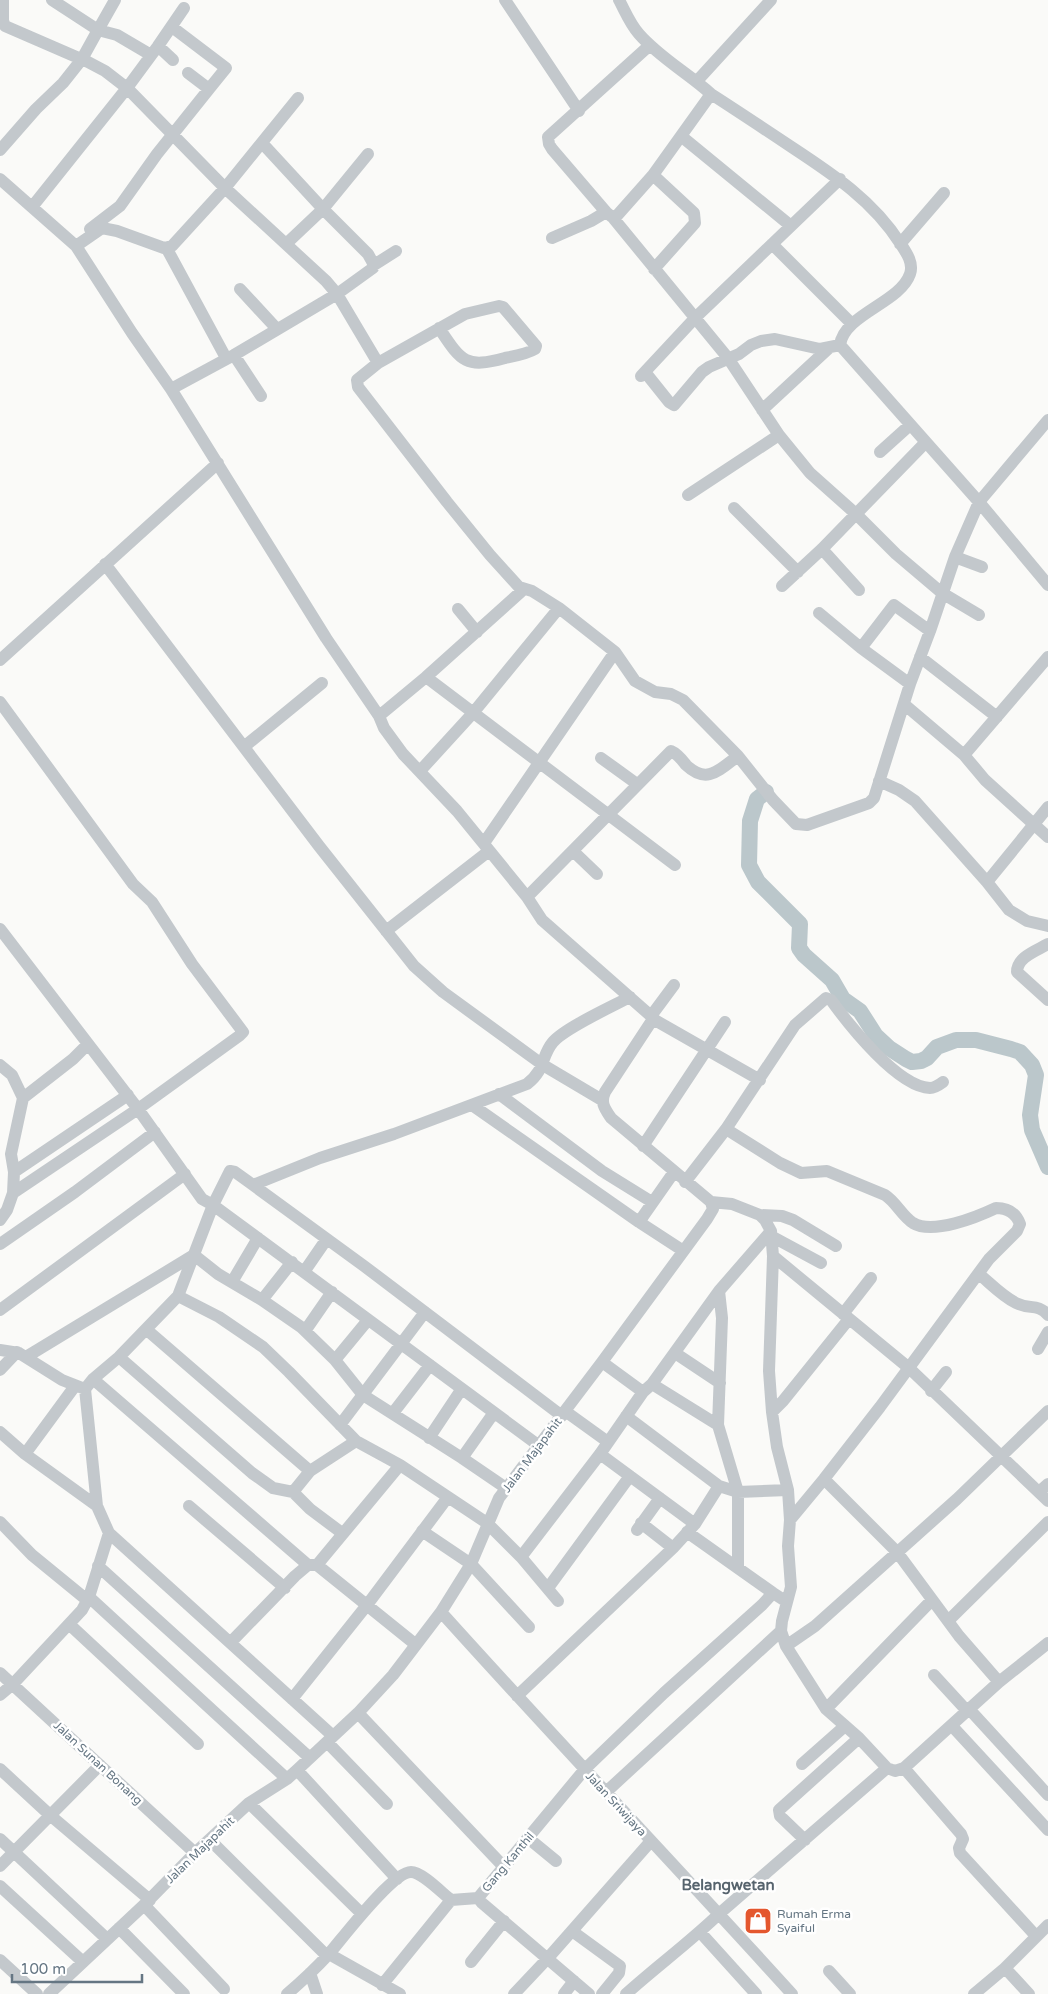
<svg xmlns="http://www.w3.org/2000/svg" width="1048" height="1994" viewBox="0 0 1048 1994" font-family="'Varela Round',sans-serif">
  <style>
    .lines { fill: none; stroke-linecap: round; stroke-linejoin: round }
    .river { stroke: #bbc7cb; stroke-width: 16 }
    .minor { stroke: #c3c8cc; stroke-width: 12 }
    .labels { text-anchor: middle; stroke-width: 5; stroke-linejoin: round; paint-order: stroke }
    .street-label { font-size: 12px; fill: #657683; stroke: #fff }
    .poi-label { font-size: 12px; fill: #657683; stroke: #fff; text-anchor: start }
    .quarter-label { font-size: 15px; font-weight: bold; fill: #57646e; stroke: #fff }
  </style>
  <rect width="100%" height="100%" fill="#fafaf8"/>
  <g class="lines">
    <path class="river" d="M766,792L757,799L750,821L749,865L758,882L800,924L799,948L804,955L832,980L843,999L860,1011L876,1036L889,1048L906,1059L912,1062L921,1061L927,1058L937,1047L956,1040H976L1011,1049L1020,1052L1032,1065L1036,1075L1030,1115L1032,1130L1048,1167"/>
    <path class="minor" d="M3,0V21L5,26L88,62L105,71L127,88L225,188L326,281L337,294L378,363
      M115,0L98,30L117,35L151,55
      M505,0L579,111
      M619,0C625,11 630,24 639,34C660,58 688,73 711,94C739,112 766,130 793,148C834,175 873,201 900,243C906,252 914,263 910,274C900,303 844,314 840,345L979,502L1048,585
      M172,27L226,68L209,89
      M158,46L184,8
      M697,81L771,0
      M711,94L653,175L614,219L728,358L779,435L810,473L856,514L896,554L942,593L979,615
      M681,136L791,226
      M0,150L36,109L63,83L82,59L98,30L52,0
      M653,175L694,213L695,223L654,269
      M0,179L76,246L132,333L171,389L326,638L379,716L384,728L403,754L457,811L527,897L542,920L651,1016
      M32,207L127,88L158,46L173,60
      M606,212L552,149L549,144L548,137L650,45
      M90,229L120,206L157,154L209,89L188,73
      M552,238L591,221L606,212L612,217
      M286,244L323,209L368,154
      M772,244L852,324
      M900,244L944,193
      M76,246L102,228L117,231L164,248L172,246L225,188L298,98
      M167,249L226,358
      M374,265L396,251
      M240,289L277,329
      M234,355L261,396
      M645,372L669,402L674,405L702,372L709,367L739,354L751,345L761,341L775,339L820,349L840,345
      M641,376L696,317L840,179
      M171,389L234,355L337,294L373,268V263L368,254L323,209L263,144
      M762,410L830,347
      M880,452L910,425
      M688,495L779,435
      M734,508L798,572
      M822,549L859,590
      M955,557L982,567
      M105,564L319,846L414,966L443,992L543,1065L602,1100
      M782,586L822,549L926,442
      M559,608L615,652
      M458,609L477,632
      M819,613L861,648L910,684
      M861,648L894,605L930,631
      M920,657L997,717
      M0,660L218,463
      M426,677L675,865
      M0,702L133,884L152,902L192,964L243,1032L239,1036L138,1109L13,1193
      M905,705L964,755L985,780L1048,837
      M379,716L426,677L524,589
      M245,746L322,683
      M964,755L1048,657
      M601,758L637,784
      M420,771L473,713L559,608L532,591L519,587L490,555L447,502L358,387L357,380L378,363L465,314L499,306L503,307L536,346L535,349C527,354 515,356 505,358C465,369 461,361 439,328
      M879,781L899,790L915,801L987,882L1009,910L1027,921L1048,926
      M484,843L615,652L635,681L655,692L671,694L683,700L738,756
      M573,851L597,874
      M987,882L1048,807
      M527,897L671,751C678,754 682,760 686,765C707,785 719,770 738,756L773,800L796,824L807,825L869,803L874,798L910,684L930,631L955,557L979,502L1048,420
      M0,929L138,1109L202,1199L213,1205L538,1445
      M386,931L489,851
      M1048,944C1036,951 1017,957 1017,972L1048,1000
      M674,985L651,1016L653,1019L605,1092C600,1103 605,1109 611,1118L711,1202L732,1204L760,1215L782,1216L793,1220L836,1246
      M653,1019L760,1080
      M0,1065L12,1075L23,1098L11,1154L14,1172L13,1193L7,1210L0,1220
      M499,1094L602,1171L652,1202
      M23,1098L73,1059L88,1044
      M472,1105L639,1222L682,1250
      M726,1129L780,1163L801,1173L827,1171L885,1195C896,1202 902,1216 913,1223C933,1235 977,1217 996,1208C1008,1208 1016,1213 1020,1224L1017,1231L989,1259L880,1407L824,1479L790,1520
      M643,1146L725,1022
      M14,1172L128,1095
      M685,1182L726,1129L795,1025L826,998L831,1000C849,1025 898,1087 930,1088C935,1088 939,1085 943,1082
      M253,1185L364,1266L562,1416
      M639,1222L674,1172
      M771,1231L773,1256L909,1368L1048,1501
      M771,1236L821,1263
      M0,1244L75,1192L155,1132
      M773,1256L769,1371L772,1412L777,1447L788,1490L790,1520L788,1546L791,1587L782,1621L781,1631L786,1646L826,1709L859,1738L887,1768
      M304,1272L326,1240
      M979,1274C991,1284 1002,1296 1016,1303C1030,1310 1037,1303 1048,1315
      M232,1282L258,1238
      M719,1291L722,1318L718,1425L738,1492V1567
      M178,1296L219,1317L263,1347L289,1372L356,1441L400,1465L487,1523L521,1557L558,1601
      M262,1300L292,1262
      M0,1310L185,1174
      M843,1314L871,1278
      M147,1330L310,1471
      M305,1331L332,1292
      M1038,1349L1048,1332
      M0,1350L19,1353L62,1380L85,1389L93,1379L119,1357L178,1296L213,1205L230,1171L235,1172L253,1185L320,1158L394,1134L527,1084C546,1069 541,1056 553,1042C565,1028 611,1007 630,997
      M675,1353L720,1383
      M26,1357L194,1255L218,1274L262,1300L301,1327L335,1360L363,1395L462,1458L506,1488
      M119,1357L252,1473L273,1488L293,1492L310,1471L356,1441
      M335,1360L368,1320
      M602,1362L643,1392
      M0,1370L17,1352
      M93,1379L308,1565
      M652,1384L718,1425
      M85,1389L97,1506L109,1533L333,1736
      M931,1391L946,1372
      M565,1411L608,1442
      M772,1412L783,1401L849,1319
      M393,1413L430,1365
      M626,1416L719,1486
      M340,1425L425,1312
      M0,1432L25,1454L97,1506
      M429,1438L461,1390
      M25,1454L75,1386
      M600,1454L695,1524
      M462,1458L493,1414
      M400,1465L317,1565L415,1644
      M824,1479L897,1552L959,1636L999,1682
      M293,1492L310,1509L342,1533
      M1039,1492L1048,1484
      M189,1506L285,1588
      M0,1522L32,1555L87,1600
      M641,1523L673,1548
      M637,1530L660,1498
      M422,1531L471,1564L529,1627
      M687,1532L773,1593
      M521,1557L600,1454L643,1392L652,1384L719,1291L771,1231L765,1220L760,1215
      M98,1566L310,1758
      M548,1588L630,1476
      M89,1597L287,1779
      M441,1612C557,1741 676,1866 792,1994
      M948,1621L1048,1522
      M70,1625L198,1744
      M231,1642L295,1576L308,1565H314
      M786,1646L815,1626L957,1499L1048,1411
      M0,1673L195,1853
      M934,1675L968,1712
      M0,1695L13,1684L82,1610L89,1597L109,1533
      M517,1696L673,1548L695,1524L719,1486L738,1492L788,1490
      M292,1699L367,1605L448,1497
      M826,1709L932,1600
      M970,1710L1048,1795
      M358,1713L504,1867
      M952,1726L1048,1830
      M327,1742L387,1804
      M802,1764L845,1726
      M904,1768L961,1834L963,1839L959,1848L960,1853L1036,1936
      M0,1769L51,1816L150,1900
      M297,1770L397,1879
      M606,1792L781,1631
      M249,1803L362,1914
      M528,1838L556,1861
      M0,1839L107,1939
      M210,1840L327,1956
      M805,1840L780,1816L779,1810L859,1738
      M0,1866L100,1765
      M0,1886L83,1962
      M478,1898L482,1903L589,1994
      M451,1900L478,1898L585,1769L664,1693L762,1605L773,1593L787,1602
      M144,1905L224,1989
      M119,1928L184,1994
      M572,1931L620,1966L619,1973L602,1994
      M700,1932L756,1994
      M329,1954L400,1994
      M0,1960L37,1994
      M471,1962L504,1921
      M1005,1968L1029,1994
      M829,1971L850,1994
      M310,1973L317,1994
      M382,1985L451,1900
      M49,1994L144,1905L195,1853L249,1803L287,1779L297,1770L358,1713L393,1675L441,1612L471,1564L499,1498L602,1362L707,1219L713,1209L711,1202
      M287,1994C301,1982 315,1969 328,1955C342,1939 392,1872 411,1872C422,1872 442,1893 451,1900
      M514,1994L548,1958L651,1841
      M564,1994L574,1981
      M626,1994C657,1966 690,1942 720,1913L887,1768L895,1771L904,1768L999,1682L1048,1643
      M974,1994L1005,1968L1048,1925"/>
  </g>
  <defs>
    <symbol id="shop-square" viewBox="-11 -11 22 22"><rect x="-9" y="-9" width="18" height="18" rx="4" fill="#e4572e" stroke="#fff"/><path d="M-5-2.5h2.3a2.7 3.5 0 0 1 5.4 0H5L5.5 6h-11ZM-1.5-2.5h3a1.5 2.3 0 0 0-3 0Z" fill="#fff"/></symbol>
  </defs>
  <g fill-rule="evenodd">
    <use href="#shop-square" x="742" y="1905" width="32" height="32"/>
  </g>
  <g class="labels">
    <g class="street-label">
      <text transform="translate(532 1455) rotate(-53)" y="4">Jalan Majapahit</text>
      <text transform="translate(98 1763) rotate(43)" y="4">Jalan Sunan Bonang</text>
      <text transform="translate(616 1804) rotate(47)" y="4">Jalan Sriwijaya</text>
      <text transform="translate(200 1850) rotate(-44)" y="4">Jalan Majapahit</text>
      <text transform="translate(508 1862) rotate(-50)" y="4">Gang Kanthil</text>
    </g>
    <g class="poi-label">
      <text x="777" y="1918">Rumah Erma<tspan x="777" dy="14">Syaiful</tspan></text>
    </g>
    <g class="quarter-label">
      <text x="728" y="1890">Belangwetan</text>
    </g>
  </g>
  <path d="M12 1974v8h130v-8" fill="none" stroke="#657683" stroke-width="2.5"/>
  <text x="20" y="1974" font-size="15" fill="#657683" stroke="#ffffff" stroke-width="4" paint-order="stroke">100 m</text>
</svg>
